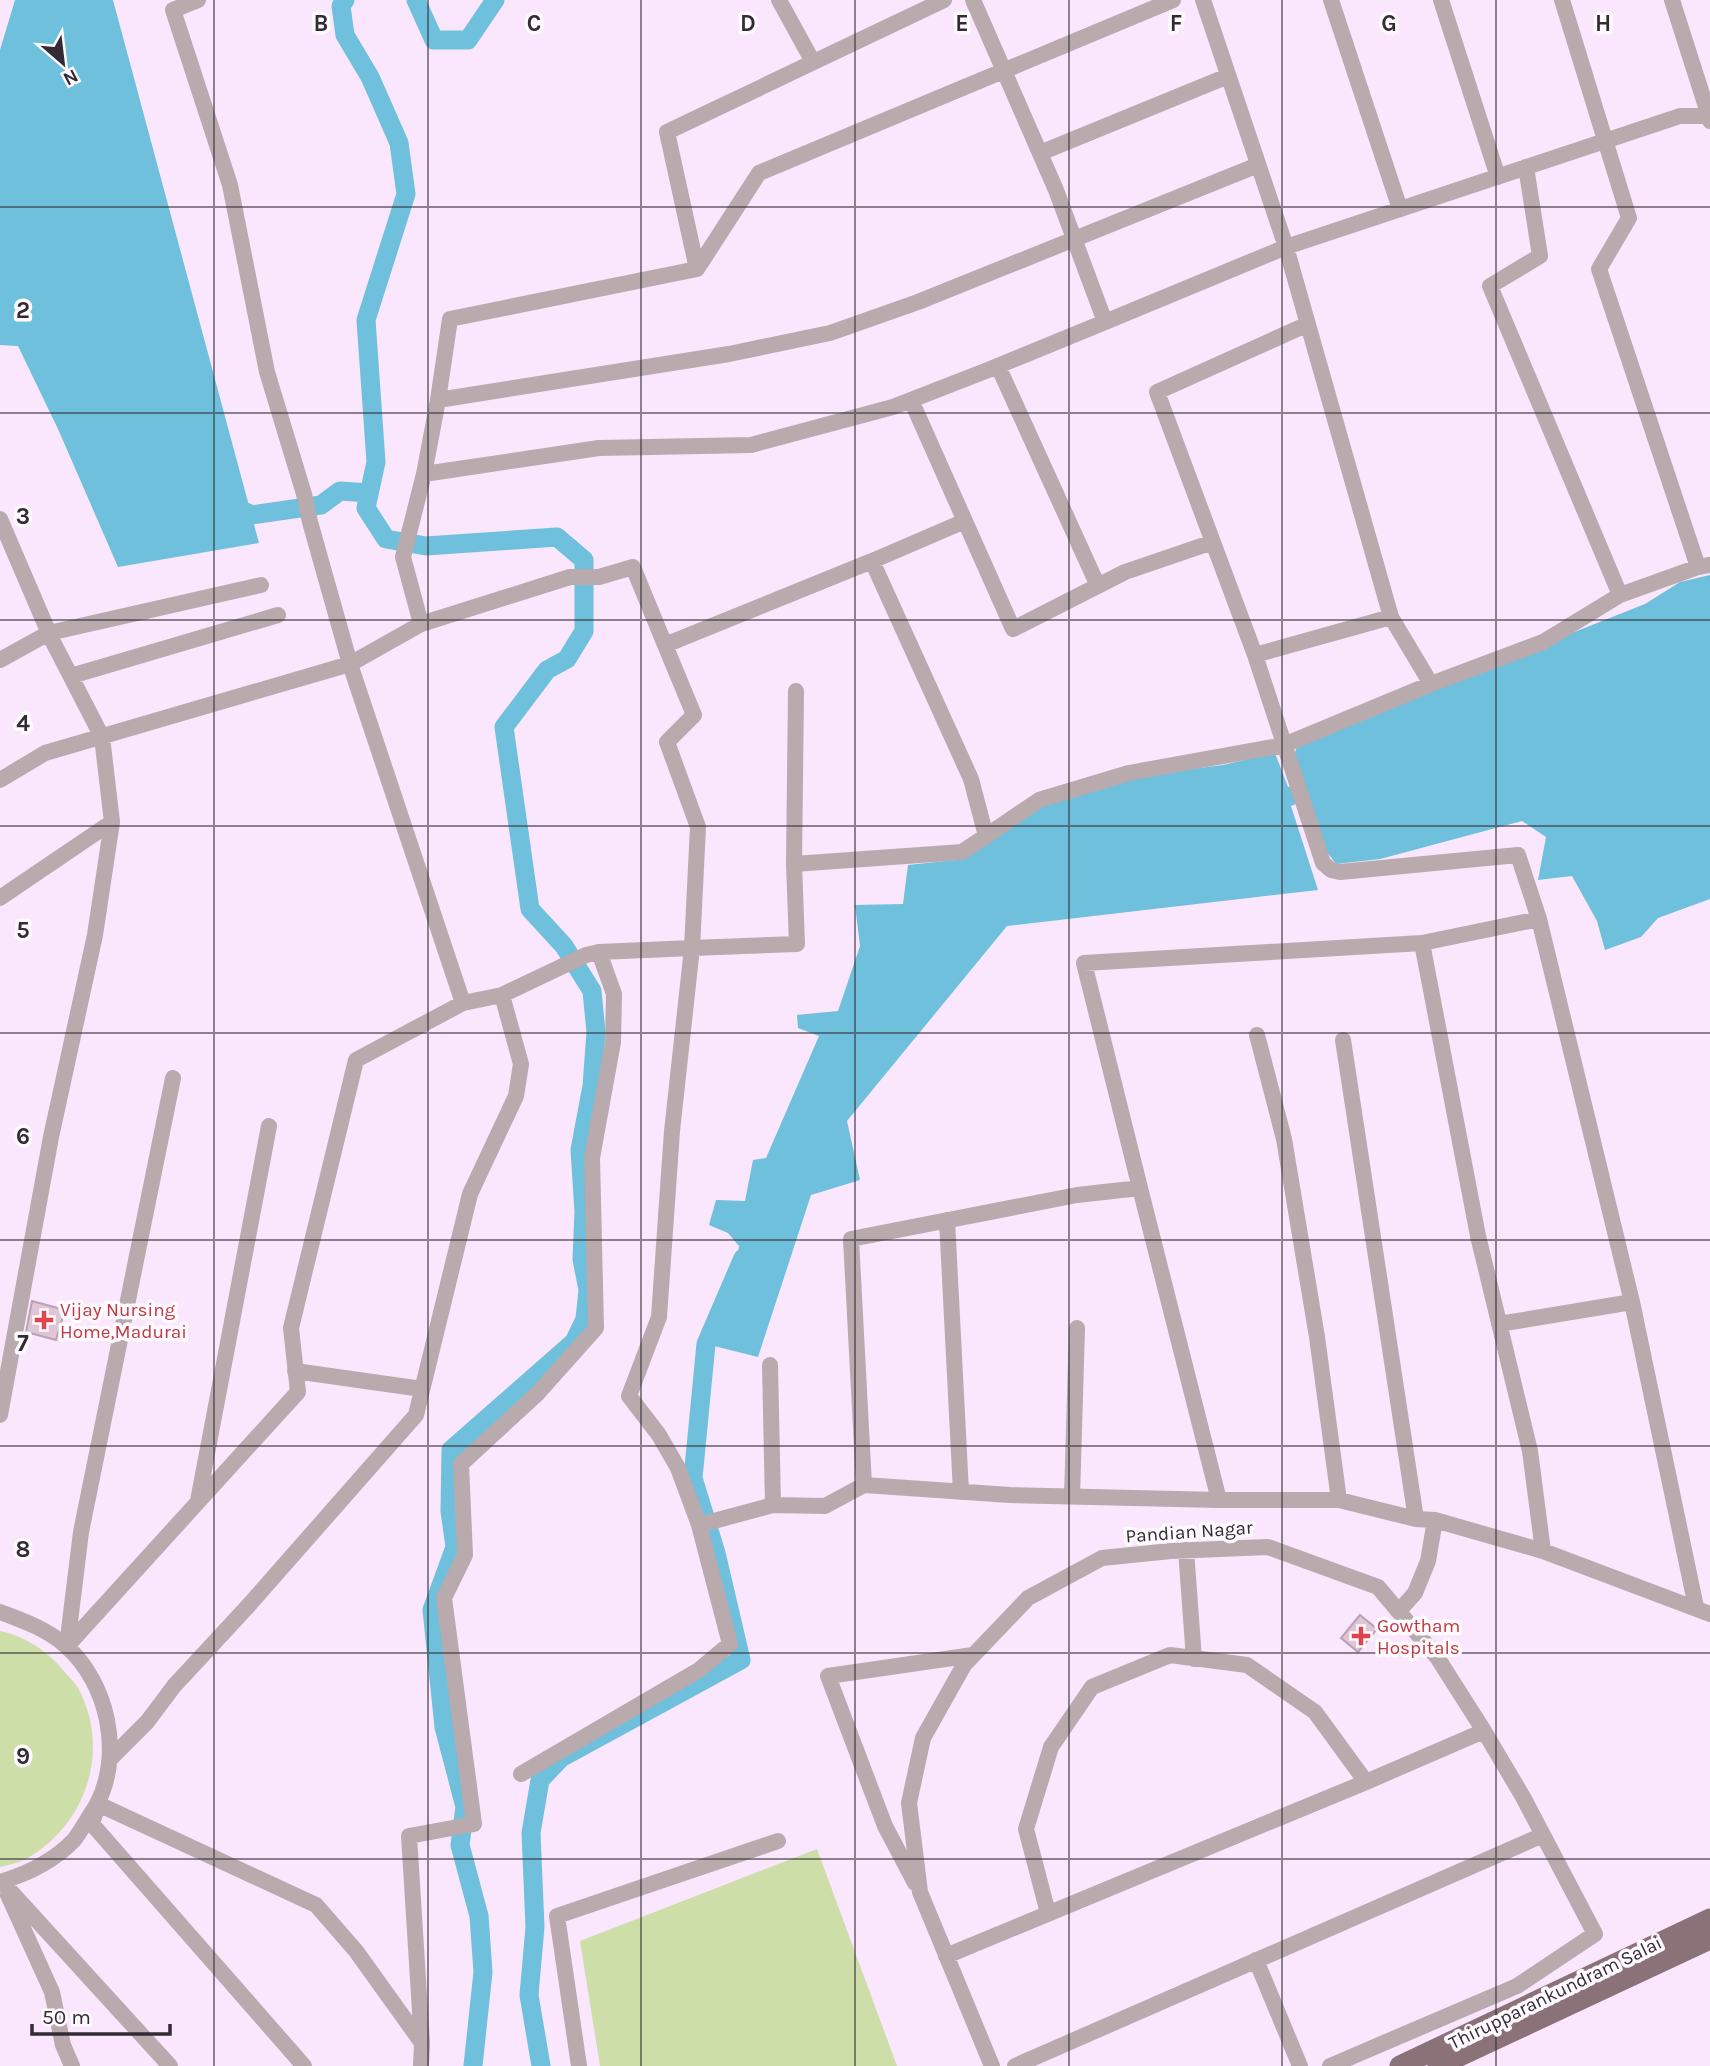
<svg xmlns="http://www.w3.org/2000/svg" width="1710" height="2066" viewBox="0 0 1710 2066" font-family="Karla,sans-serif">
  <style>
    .green { fill: #cddea9 }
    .water { fill: #6fc0dc }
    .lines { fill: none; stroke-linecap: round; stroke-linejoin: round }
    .canal { stroke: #6fc0dc; stroke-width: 19 }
    .building { fill: #dfc6d7; stroke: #baa2b3; stroke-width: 2 }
    .street { stroke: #b8aaad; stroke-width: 16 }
    .primary { stroke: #8a7278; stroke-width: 21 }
    .grid { fill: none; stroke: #322b34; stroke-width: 2; stroke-opacity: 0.55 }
    .health-dot { fill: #e0444e; stroke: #fefafe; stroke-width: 2.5 }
    .labels { text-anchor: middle; stroke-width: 7; stroke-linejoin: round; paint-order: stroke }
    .health-label { font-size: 19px; fill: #be3a42; stroke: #fefafe; text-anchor: start }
    .street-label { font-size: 19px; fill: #322b34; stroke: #fefafe }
    .grid-label { font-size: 23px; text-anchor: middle; font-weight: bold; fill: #322b34; stroke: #fefafe; stroke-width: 7; stroke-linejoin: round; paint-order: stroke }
  </style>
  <rect width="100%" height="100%" fill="#fae6fd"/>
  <path class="green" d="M0,1631C25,1636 47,1651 63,1670C67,1675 73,1681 77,1686C112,1748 87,1825 26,1859C18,1863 8,1865 0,1867Z
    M817,1849L897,2066H600L580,1941Z"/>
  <path class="water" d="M15,0H113L259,543L118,567L58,429L18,346L0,345V50Z
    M1710,575V899L1658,918L1641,937L1605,950L1597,921L1572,876L1538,880L1546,837L1522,821L1380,859L1336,864L1324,848L1305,800L1291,806L1318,890L1007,926L847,1121L860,1180L811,1195L758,1357L706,1344L733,1281L739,1246L728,1233L709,1225L716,1200L745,1201L753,1160L766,1158L819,1036L798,1028L797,1015L838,1011L860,946L855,905L903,904L908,865L965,859L992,837L1040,803L1137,776L1223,765L1275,753L1288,787L1300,782L1293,758L1299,741L1645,604L1680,582Z"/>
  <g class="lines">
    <path class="canal" d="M345,0L341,6L345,35L370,77L399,143L406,194L366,320L376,462L366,508L386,539L426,546L557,537L584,560V631L567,659L547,670L504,727L530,909L564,946L592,991L596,1032L592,1086L580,1150L584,1212L582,1259L588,1290L585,1319L574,1342L451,1450L450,1511L455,1547L432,1610L444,1727L465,1807L460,1845L479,1916L483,1972L473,2066
      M416,0L434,40H468L495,0
      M228,504L252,515L321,505L340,491L369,493
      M541,2066L529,1995L535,1927L531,1833L540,1780L561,1758L741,1660L716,1553L693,1478L706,1344L743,1258"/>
  </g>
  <path class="building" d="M32,1301L65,1310L56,1340L26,1332Z
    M1360,1615L1377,1629L1358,1652L1341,1638Z"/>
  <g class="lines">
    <path class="street" d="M198,0L173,10L230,185L267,372L304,494L310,522L350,664L463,1003
      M779,0L813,62
      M1203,0L1286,247L1391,617L1255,655
      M1331,0L1400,209
      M1441,0L1498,177
      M1562,0L1629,218L1599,269L1698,567
      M1672,0L1709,116
      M1040,153L1228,76
      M1526,167L1540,256L1490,286L1620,595L1698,567L1710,565
      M697,269L667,132L944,0
      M1105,322L1286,247L1680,116H1709L1710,121
      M1308,324L1157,392L1255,655L1323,863L1331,870L1340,872L1518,855L1539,919
      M998,366L1098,586
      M438,400L450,319L697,269L759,173L1173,0
      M911,400L1013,629L1125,572L1213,542
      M424,474L438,400L729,354L830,333L918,302L1258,165
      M0,519L51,638L102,737L112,822L0,898
      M872,561L965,521
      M1391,617L1431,684
      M421,624L403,557L424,474L599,448L751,445L893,407L988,370L1105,322L1056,190L973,0
      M0,660L49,633L261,585
      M71,676L278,615
      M0,780L45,753L350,664L421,624L570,577H599L633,567L665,645L872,561L971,779L986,836L962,852L794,864
      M986,836L1039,800L1129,773L1284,745L1431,684L1543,642L1620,595
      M1422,943L1539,919L1632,1302L1696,1607
      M1257,1035L1284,1139L1317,1337L1339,1500
      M1343,1040L1416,1519
      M173,1078L81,1532L67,1646L298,1392L291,1328L356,1060L463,1003L502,995L586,955L599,952L692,948L698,827L667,742L694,715L665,645
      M1140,1188L1084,963L1422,943L1478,1236L1530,1451L1543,1551
      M947,1220L961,1492
      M1499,1324L1632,1302
      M770,1365L773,1505L825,1506L864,1485L1010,1495L1219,1500H1339L1416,1519L1435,1520L1543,1551L1710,1614
      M295,1371L422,1389
      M0,1415L51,1137L95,935L112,822
      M864,1485L851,1239L1077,1195L1140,1188L1219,1500
      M1072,1497L1077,1328
      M198,1501L269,1126
      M699,1525L678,1468L659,1435L629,1396L659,1317L672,1131L692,948L797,944L794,864L796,691
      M1186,1550L1194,1659
      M1399,1611L1415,1593L1428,1561L1435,1520
      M0,1612C24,1621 47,1629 66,1646C108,1683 123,1754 97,1804C94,1810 89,1816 86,1822C82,1828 78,1835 74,1840C54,1861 27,1874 0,1882
      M110,1759L147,1722L174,1686L249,1605L416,1415L470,1194L516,1096L521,1064L502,995
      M521,1774L699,1670L730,1644L699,1525L773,1505
      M2,1882L170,2066
      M915,1883L885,1826L828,1676L973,1655
      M8,1895L52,1992L63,2045L72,2066
      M1048,1913L1026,1829L1051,1747L1092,1687L1170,1655L1247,1665L1315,1712L1366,1782
      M946,1956L1366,1782L1484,1731
      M1256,1960L1300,2066
      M422,2043L409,1836L474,1824L444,1598L465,1555L461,1464L538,1393L596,1328L592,1158L613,1042L614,994L599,952
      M304,2066L92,1824L98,1804L316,1905L356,1951L422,2043L421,2066
      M579,2066L557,1916L778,1841
      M992,2066L920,1892L909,1803L923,1738L964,1665L1028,1598L1102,1558L1171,1551L1268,1547L1378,1587L1437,1657L1484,1731L1523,1797L1595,1934L1517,1986L1330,2066
      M1015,2066L1543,1835"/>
    <path class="primary" d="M1400,2066L1710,1919
      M1438,2066L1710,1939"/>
  </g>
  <path class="grid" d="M214,0V2066M428,0V2066M641,0V2066M855,0V2066M1069,0V2066M1282,0V2066M1496,0V2066M0,207H1710M0,413H1710M0,620H1710M0,826H1710M0,1033H1710M0,1240H1710M0,1446H1710M0,1653H1710M0,1859H1710"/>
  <g class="health-dot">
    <path d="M40.5 1309.5h7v7h7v7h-7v7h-7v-7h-7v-7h7z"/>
    <path d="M1357.5 1625.5h7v7h7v7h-7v7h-7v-7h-7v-7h7z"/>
  </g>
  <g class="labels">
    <g class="health-label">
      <text x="60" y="1316">Vijay Nursing<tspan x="60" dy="22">Home,Madurai</tspan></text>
      <text x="1377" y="1632">Gowtham<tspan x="1377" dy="22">Hospitals</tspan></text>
    </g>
    <g class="street-label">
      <text transform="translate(1189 1531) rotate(-4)" y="7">Pandian Nagar</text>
      <text transform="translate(1555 1992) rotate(-26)" y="7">Thirupparankundram Salai</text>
    </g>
  </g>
  <g class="grid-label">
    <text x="321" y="31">B</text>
    <text x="534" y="31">C</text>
    <text x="748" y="31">D</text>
    <text x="962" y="31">E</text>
    <text x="1176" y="31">F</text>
    <text x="1389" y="31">G</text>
    <text x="1603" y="31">H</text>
    <text x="23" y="318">2</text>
    <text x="23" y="524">3</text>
    <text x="23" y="731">4</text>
    <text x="23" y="938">5</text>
    <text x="23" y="1144">6</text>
    <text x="23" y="1351">7</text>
    <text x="23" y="1557">8</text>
    <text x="23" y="1764">9</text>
  </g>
  <g transform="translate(63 63) rotate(152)" stroke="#fefafe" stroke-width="5" paint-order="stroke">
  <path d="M0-5L12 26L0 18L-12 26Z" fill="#322b34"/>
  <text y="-10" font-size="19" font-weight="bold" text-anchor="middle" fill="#322b34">N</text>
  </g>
  <path d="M32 2024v10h138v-10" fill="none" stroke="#322b34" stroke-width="3.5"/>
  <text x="42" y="2024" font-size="21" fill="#322b34" stroke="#fefafe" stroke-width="5" paint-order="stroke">50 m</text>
</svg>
